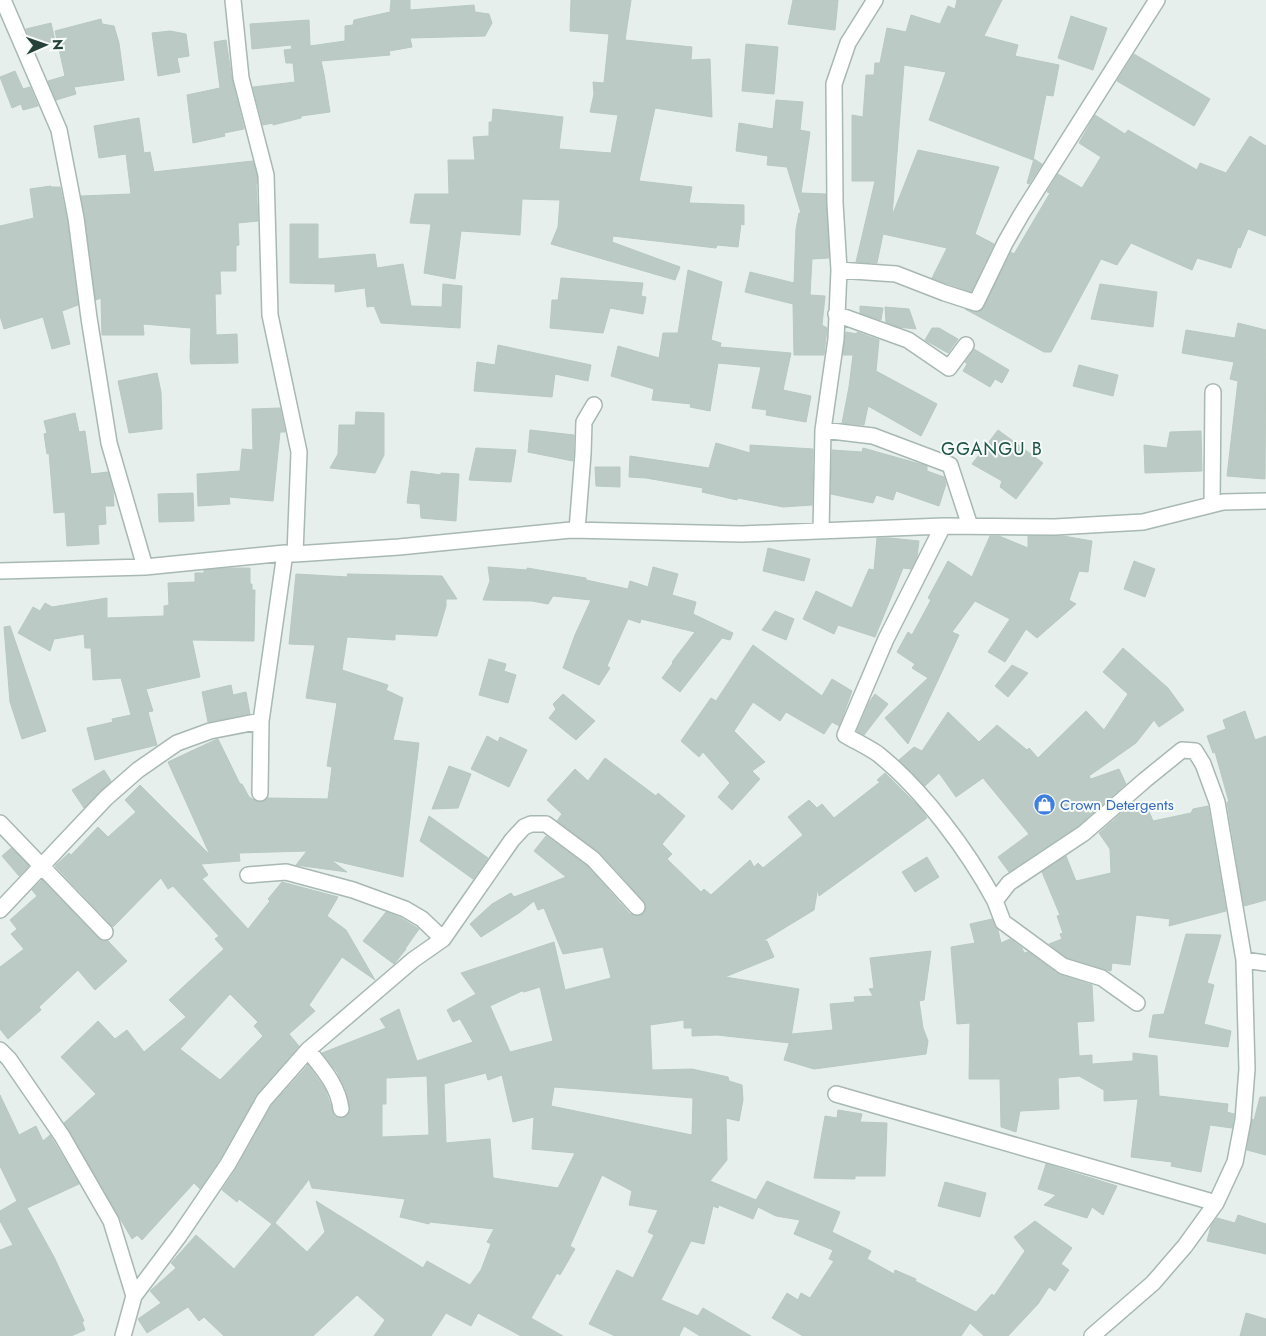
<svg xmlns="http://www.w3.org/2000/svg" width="1266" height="1336" viewBox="0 0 1266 1336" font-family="Jost,sans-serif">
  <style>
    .building { fill: #bbcac4; stroke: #b8c9c2; fill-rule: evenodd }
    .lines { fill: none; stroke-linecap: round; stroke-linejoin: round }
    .minor-casing { stroke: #a8b8b2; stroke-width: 18 }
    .minor { stroke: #fff; stroke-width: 15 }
    .labels { text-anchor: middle; stroke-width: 4; stroke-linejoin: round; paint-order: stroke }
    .shop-label { font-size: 15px; fill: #366cbe; stroke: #f7fbf9; text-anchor: start }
    .quarter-label { font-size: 18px; letter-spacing: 1px; fill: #1f5548; stroke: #f7fbf9 }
  </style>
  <rect width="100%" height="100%" fill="#e6efeb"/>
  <path class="building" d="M391,0H410V10L474,5L475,12L489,14L492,23L485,36L410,38L412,47L389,51L390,55L321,61L324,74L330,112L301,116V118L273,125V123L263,125L253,87L295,82L293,63H286L284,50L292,49L291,45L252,49L250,24L309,20L310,46L345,41V26L353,25L354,20L390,12Z
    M571,0H631L625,40L692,47L691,60L710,59L712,117L655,108L639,181L692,187L689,203L744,205V225L741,224L738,247L717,245L716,248L613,236L612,242L680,267L675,280L551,244L558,227L560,200L522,199L520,235L461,231L455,279L424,273L431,224L410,223L415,194H449L448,160H475L473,137L489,136V122H492L493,109L563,117L559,149L611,153L618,115L590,112L594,94L593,82L604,83L609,34L570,31Z
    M793,0H838L835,30L788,24Z
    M957,0H1002L984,36L1018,45L1015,56L1059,65L1053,96L1046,95L1033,160L929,120L946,72L904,65L892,216L918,150L999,167L975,234L994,244L971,292L932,278L947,248L883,234L877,263L856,262L875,181H852V115L863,117L866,75H874L875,63H880L887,28L906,32L911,15L940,24L948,6L955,9Z
    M1071,16L1107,28L1093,70L1058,58Z
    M101,19L102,24L114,26L119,43L124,80L74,87L76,94L56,100L48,81L65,76L55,31Z
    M51,23L55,41L33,46L26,29Z
    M170,31L186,34L189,56L177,58L180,72L158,76L152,33Z
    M226,40L232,80L244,129L224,133L225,136L193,143L187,95L220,88L214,42Z
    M746,44L778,47L774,94L742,91Z
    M1134,54L1210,99L1194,126L1117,81Z
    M15,71L23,89L30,87L38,106L23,110L21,104L12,108L0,77Z
    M776,100L803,102L800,130L810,132L801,193L826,194L829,258L812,259L810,295L825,296L822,325L827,328L824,355H794L793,304L745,292L750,272L794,283L796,229L799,213H801L787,167L767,165L768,156L736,151L739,123L773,129Z
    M1095,115L1125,134L1128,130L1197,170L1200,163L1226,173L1250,136L1266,146V236L1248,229L1240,248L1238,247L1231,268L1197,258L1192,270L1131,243L1117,265L1101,259L1051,352H1044L965,309L977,312L984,307L1011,252L1014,254L1050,193L1047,192L1058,174L1082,188L1101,157L1079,143Z
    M139,118L144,153L150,152L154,172L253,161L257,176V184H256L258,221L238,223L239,245L236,246V271H220L221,294H215L216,335L237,334L238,363L191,364L190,358L191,328L143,324L144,335H102L101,298L96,300L81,196L131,194L126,154L99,158L94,126Z
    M1034,159L1042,164L1029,184L1027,183Z
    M51,186V187H60L67,220L78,305L62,311L70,344L52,349L43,317L4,329L0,316V226L34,218L30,189Z
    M290,224H318V259L375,254L377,268L403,264L411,306L442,307L443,284L462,286L460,328L381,323L374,306L367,307L365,288L335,292V284L290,283Z
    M688,270L722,282L711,340L721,343L720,347L791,353L783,390L811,396L806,422L766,415L767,410L752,408L761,367L718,363L710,411L690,407L691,404L652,400L654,389L611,376L618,346L659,358L663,333H678Z
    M561,278L643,283L641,296L646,297L643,314L610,308L603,333L550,328L552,300H558Z
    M1100,284L1157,292L1153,327L1091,319Z
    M860,306L883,308L881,320L860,313Z
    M885,307L909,309L916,329L898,327L886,322Z
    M1238,323L1266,330L1265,479L1227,476L1238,381L1230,379L1234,362L1182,353L1186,330L1235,338Z
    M932,328H939L958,339L948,353L925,340Z
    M846,332L857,334V332L879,340L876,371L937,404L921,436L868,406L864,425L842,423L849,387L853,355H843Z
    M498,345L591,365L588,381L555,374L552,397L474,391L477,362L495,365Z
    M974,349L1009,370L1002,383L995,379L990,387L963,371L967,364L965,362Z
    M1079,365L1118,375L1113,396L1073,386Z
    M157,373L161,392L162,429L129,433L118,381Z
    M280,408L285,432H280L273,501L229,497L230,504L198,506L197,474L240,471L242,449L253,450L252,409Z
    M356,412L384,413V455L375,473L330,468L338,454L339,425H355Z
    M75,413L79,432L85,431L91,474L108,472L113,491L114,506H105L106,524L98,525L99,544L67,546L65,512L54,513L49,453L47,454L44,434L47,433L44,421Z
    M530,430L574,435L573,461L528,452Z
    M998,430L1043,463L1016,499L1000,487L1002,481L972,464Z
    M1201,431L1202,471L1145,473L1144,445L1167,448L1170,432Z
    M716,443L750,453V445L813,449L812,505L783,507L738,498L737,500L702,492L703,488L646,478L629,477L630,456L709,468Z
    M476,448L516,450L511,482L469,480Z
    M863,448L920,464L927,466V471L944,477L946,484L939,506L896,491L893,500L876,495L873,503L831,494L832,450L862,452Z
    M595,467H620V487L596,486Z
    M411,471L441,475V473L459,474L456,521L421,518L420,504L407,503Z
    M193,493L194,521L159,522L158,494Z
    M990,536H999L1028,548V536H1063L1092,541L1088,572L1079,571L1069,600L1076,604L1037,638L1026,629L1005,662L988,652L1010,619L975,601L952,632L959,635L908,744L885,718L928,678L912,668L915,664L897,652L908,632L912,635L931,600L928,598L948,561L972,577Z
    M877,538H890L919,541L917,557L911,569L903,568L875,637L838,625L834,634L803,619L816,591L852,608L869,569L874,570Z
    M768,548L810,559L804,581L763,571Z
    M1134,561L1155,569L1145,597L1124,589Z
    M488,567L527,570V568L586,578V580L628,589L630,581L648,587L653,567L678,574L672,595L696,602L693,614L733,633L730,640L722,638L680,692L662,678L673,663L672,662L695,632L641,619L640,623L628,619L607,666L610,668L599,685L563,668L575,635L591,600L553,596L548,604L532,601L483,600L490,581Z
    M231,568H250V584H252V590H255L254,641L192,640L200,677L146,689L153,711L148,712L157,745L95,760L87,728L113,722L112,719L131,715L121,678L93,680L91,648H85L84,634L54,639L50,651L18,633L33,607L40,611L45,603L52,607L107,598V618L164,616V606L169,605L168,583L195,582V573H204V570Z
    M296,574L348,577L347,574L442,576L457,599H446V606L437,636L395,634V640L347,637L342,670L388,685L386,690L403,698L393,740L419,743L403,877L331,860L347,872L296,865L307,851L239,853L240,861L201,864L208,875L202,879L248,929L270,901L268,899L282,882L338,897L327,916L346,930L375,980L342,957L309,1005L315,1011L289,1034L299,1046L256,1095L220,1159L201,1187L200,1189L194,1183L142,1240L137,1235L132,1239L64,1123L96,1094L61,1057L98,1021L115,1039L127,1030L144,1052L186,1017L169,1000L224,949L215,939L219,936L173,886L168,889L161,878L113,927L55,866L69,853L71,855L98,827L108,837L136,812L125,800L140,785L210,855L168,762L215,740L218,739L240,784H242L249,797L256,801H264L268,798L328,799L332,767L327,766L337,703L306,698L315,645L289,644ZM230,994L258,1022L254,1026L263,1036L220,1080L180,1049Z
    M775,611L794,619L786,640L762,630Z
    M10,626L46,731L22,739L10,702L4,627Z
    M753,645L822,696L832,679L852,691L839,726L832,722L824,734L786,712L780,721L753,702L734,731L765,762L752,771L760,779L732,810L718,797L730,783L703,752L699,757L681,741L711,698L716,701Z
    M1123,648L1168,688L1184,710L1159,727L1154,720L1136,743L1089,776L1091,779L1119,769L1126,784L1078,826L1009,872L998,857L1029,834L983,778L956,797L939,773L925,786L899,760L914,747L922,751L948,712L979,742L997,725L1027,750L1029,748L1038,758L1086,711L1104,730L1128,694L1103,672Z
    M489,659L506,664L504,671L516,675L508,703L479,695Z
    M1012,665L1028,673L1008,697L995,686Z
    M231,685L233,695L246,692L250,714L208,722L202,692Z
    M563,694L595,721L576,740L549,718L556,709L553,704Z
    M875,694L888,704L864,735L857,731L870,701Z
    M1245,711L1255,740L1266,736V900L1244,906L1227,802H1229L1215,752L1213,753L1207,736L1226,729L1223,720Z
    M487,736L498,742L500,737L527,750L509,787L471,769Z
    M605,758L656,796L658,793L685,816L662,844L672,854L667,859L701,892L704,889L711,895L750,860L754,867L758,863L763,868L803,835L788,817L809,800L817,808L822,804L834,818L880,782L877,780L885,773L921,809L927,818L819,896L818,887L814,910L763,941H767L774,957L725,977L799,989L790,1043L717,1035L692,1036V1028H684V1020L650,1025L652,1070L692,1069L728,1077L729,1081L742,1085L743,1100L739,1121L726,1118L727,1160L710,1181L756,1200L767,1181L840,1212L832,1232L871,1251L867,1259L894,1274L895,1270L916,1279L915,1281L976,1312L992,1294L994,1296L1025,1251L1014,1237L1035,1221L1072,1248L1061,1264L1069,1270L1055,1291L1049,1287L1038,1304L1008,1336H984L970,1323L961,1336H803L772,1318L787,1293L798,1300L801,1293L810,1298L834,1261L829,1259L833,1250L794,1234L800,1220L776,1216L758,1207L753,1219L719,1205L718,1208L713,1206L704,1244L691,1241L661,1300L698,1316L703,1308L751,1336H700L684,1326L679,1336H615L589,1324L617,1270L633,1278L654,1235L648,1232L658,1210L629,1205L632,1191L602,1175L570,1246L575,1249L560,1275L557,1273L531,1318L563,1336H521L478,1313L471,1326L446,1313L431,1336H374L385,1320L357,1295L313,1336H224L204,1317L199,1321L188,1307L147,1333L138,1319L161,1303L150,1291L176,1268L171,1263L196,1235L234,1269L272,1224L239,1199L237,1202L222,1190L236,1169L272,1105L308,1065L325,1089L334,1115L343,1118L350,1112V1107L345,1088L337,1072L322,1053L386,1028L380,1019L399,1009L417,1061L473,1042L460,1019L453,1022L447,1010L476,994L461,973L554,942L565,990L611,978L603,947L563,954L544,908L538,910L534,901L519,913L481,937L470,924L492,904L511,893L514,897L566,877L534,851L546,836L587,866L630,914L639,916L644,914L646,905L644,901L600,853L557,821L562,814L547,800L575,769L588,781ZM540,987L553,1041L510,1052L490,1006L522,991L524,992ZM486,1073L488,1080L502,1075L513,1122L534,1117L532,1149L575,1153L558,1188L493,1178L490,1139L446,1143L444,1084ZM427,1076L429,1135L382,1137V1104H386V1078ZM554,1087L693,1098L692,1135L551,1106ZM309,1179L312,1188L405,1199L400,1217L429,1224L430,1222L494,1229L487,1242L491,1244L481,1270L470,1285L427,1261L423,1268L316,1201L325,1232L307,1252L275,1223L300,1191L298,1189L301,1190Z
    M449,766L471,774L458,808L432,809Z
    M104,770L111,781L84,808L72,790Z
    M1134,802L1140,813L1148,809L1153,821L1191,813L1193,809L1208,806L1226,911L1169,926L1170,919L1136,915L1130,965L1112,963L1111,971L1107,970L1067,958L1049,944L1062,939L1060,934L1063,933L1057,916L1060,915L1042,872L1066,856L1076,881L1111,873L1110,849L1099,833Z
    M429,816L488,858L473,879L420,841Z
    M11,848L29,866L19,876L2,856Z
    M927,857L939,877L915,892L902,872Z
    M42,880L98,938L103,941H108L127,961L95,990L78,970L39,1007L41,1010L8,1039L0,1029V967L24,949L11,934L17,929L10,920L37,896L32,890Z
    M386,912L401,918L419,929L405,949H406L394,964L363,941Z
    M992,919L998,930L1001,943L1010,939L1022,948L1024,953L1028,952L1058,974L1092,985L1094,1021L1077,1022L1079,1056L1092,1055V1064L1133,1061V1053L1157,1056L1159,1096L1228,1104L1227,1112L1234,1114L1232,1128L1210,1125L1201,1172L1171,1166L1172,1162L1131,1157L1138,1099L1104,1101V1090L1079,1076L1058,1078L1059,1109L1020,1111L1016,1132L1001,1127L1000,1079H969L970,1023L957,1024L951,947L975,943L970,924Z
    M1186,934L1221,935L1207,983L1214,985L1204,1024L1231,1031L1228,1047L1149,1037L1153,1015L1164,1014Z
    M931,951L924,1000L919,1001L923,1028L928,1041L926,1054L814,1069L784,1060L792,1034L833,1030L830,1004L855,1002L854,997L873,996L869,989L874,988L870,958Z
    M0,1095L19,1135L36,1126L43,1141L50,1135L79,1184L27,1208L54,1257L84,1321L82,1322L85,1330L71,1336H0V1250L13,1245L0,1221V1211L17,1201L0,1166Z
    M1260,1097H1266V1155L1247,1150L1252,1119L1254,1120Z
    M838,1110L862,1114L860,1122L887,1123L885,1176H855V1179L814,1178L825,1116L837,1118Z
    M1046,1164L1117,1186L1103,1215L1092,1207L1087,1218L1044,1205L1056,1195L1038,1189Z
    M945,1182L986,1193L980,1217L938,1206Z
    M1238,1215L1266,1224V1254L1207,1241L1211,1226L1217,1218L1235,1223Z
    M1246,1313L1266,1319V1336H1240Z"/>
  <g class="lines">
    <defs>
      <path id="minor" d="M3,0L59,130L76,218L89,318L109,443L145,567
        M233,0L241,78L266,175L270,315L299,452L295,554
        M839,270L896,274L945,293L976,303L1005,243L1021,215L1157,0
        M836,314L908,340L949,368L966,345
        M823,430L873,436L950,465L970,526
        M1212,504L1213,392
        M943,526L886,639L845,735C855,741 868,747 878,754C923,790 968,851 995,901
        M577,530L583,454L584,422L594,405
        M821,531L823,430L836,339L839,270L835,203L834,84L848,43L875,0
        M0,571L145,567L285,553L295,554L399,547L571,530L742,534L943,526L1055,527L1143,522L1223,502L1266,501
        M260,793L261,721L285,553
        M0,823L105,932
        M248,875L286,872L353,890L405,909L422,919L443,939
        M0,910L106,798L138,770L177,743L210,731L261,721
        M1244,960L1266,963
        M0,1050L9,1059L62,1136L111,1221L134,1296L123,1336
        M308,1050C322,1068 338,1085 341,1109
        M836,1094L1216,1203
        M134,1296L179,1236L228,1164L264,1100L308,1050L413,960L443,939L512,840L524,827L531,824H546L593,859L637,907
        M1092,1336L1153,1283L1185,1246L1216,1203L1235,1162L1243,1120L1247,1069L1244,960L1217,802L1203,764L1195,751L1182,750L1145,780L1084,833L1009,883L995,901L1003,922L1063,966L1102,978L1137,1003"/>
    </defs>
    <use href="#minor" class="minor-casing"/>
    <use href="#minor" class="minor"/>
  </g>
  <defs>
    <symbol id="shop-disc" viewBox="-11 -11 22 22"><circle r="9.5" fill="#3f7fe0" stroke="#f7fbf9"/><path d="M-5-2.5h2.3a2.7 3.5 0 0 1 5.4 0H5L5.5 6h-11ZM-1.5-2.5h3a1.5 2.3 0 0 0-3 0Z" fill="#fff"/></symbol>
  </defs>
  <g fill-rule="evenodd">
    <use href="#shop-disc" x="1032" y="792" width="25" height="25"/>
  </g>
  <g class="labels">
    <g class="shop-label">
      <text x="1060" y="810">Crown Detergents</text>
    </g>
    <g class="quarter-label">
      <text x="992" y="455">GGANGU B</text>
    </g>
  </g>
  <g transform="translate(45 45) rotate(88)" stroke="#f7fbf9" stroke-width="4" paint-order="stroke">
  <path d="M0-4L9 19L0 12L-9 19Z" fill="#24423a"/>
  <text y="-8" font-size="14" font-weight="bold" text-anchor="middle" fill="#24423a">N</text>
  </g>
</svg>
